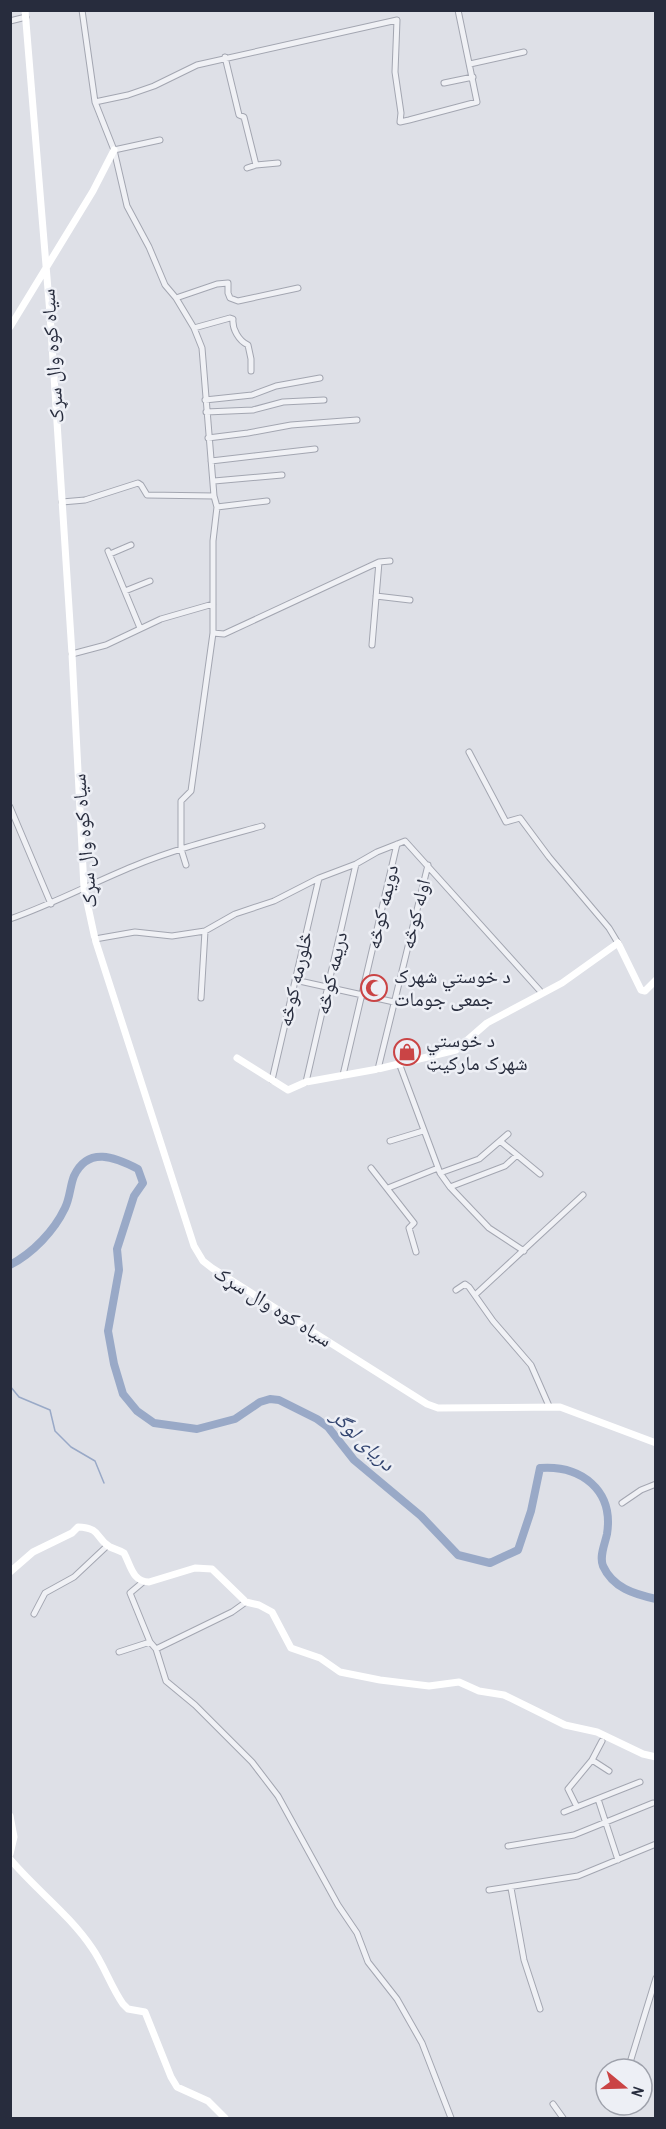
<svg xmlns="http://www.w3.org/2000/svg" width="666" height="2129" viewBox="0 0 666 2129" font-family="'Archivo Narrow','Noto Naskh Arabic',sans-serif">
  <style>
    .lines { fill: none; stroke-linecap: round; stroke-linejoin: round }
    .stream { stroke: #99a9c7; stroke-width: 1.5 }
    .river { stroke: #99a9c7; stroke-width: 8 }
    .street-casing { stroke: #a3a6b1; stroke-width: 7 }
    .street { stroke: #f0f1f5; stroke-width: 5 }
    .secondary { stroke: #fff; stroke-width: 7 }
    .labels { text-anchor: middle; stroke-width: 5; stroke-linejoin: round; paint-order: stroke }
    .street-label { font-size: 20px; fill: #272c3d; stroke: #edeff5 }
    .poi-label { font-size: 20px; fill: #272c3d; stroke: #edeff5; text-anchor: start }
    .water-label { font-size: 21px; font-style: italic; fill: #334570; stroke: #edeff5 }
  </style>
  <rect width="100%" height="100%" fill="#dee0e7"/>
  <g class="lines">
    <path class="stream" d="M10,1386L19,1397L50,1410L55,1431L71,1447L95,1461L104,1483"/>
    <path class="river" d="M10,1265C33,1253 54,1231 65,1208C70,1198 70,1186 74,1176C88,1146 115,1157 138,1169L143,1183L134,1196L117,1249L119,1270L108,1331L114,1364L123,1394L137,1411L154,1423L197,1429L235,1419L260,1402L270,1399L279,1400L317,1419L328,1427L354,1460L421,1516L458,1555L490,1563L518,1550L531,1511L540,1468C581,1465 614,1490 607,1534C605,1544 599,1556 603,1566C613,1588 634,1594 656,1599"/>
    <defs>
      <path id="street" d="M82,10L95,102L114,150L127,206L149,247L165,285L176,298L194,328L202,348L214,496L217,507L213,541V633L224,634L379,562L390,561
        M10,21L26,17
        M225,57L239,115L244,117L256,165
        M470,64L524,52
        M444,83L473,77
        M95,102L128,95L154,86L197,65L397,20L395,72L401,113L400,122L409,120L477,102L458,10
        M114,150L160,140
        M247,168L256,165L278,163
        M176,298L217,284L228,283V293L230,298L238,301L298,288
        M194,328L230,318L233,319C232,329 239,341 248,345L251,359V371
        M205,400L252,395L276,386L320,378
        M206,412L253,410L283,402L324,400
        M208,438L248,433L291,425L357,420
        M211,461L315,449
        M214,481L282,475
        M62,502L85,500L138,483L141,485L147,495L214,496
        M217,507L267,501
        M108,551L140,628
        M110,554L131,545
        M125,591L150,581
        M376,596L410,600
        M372,645L379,562
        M72,654L106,645L161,619L213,604
        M469,752L506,822L520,818L549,857L609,928L618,943
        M10,807L51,904
        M186,865L181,849V801L191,791L213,633
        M10,919C53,904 92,883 134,866C175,849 219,838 262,826
        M95,939L135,932L172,936L205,931L235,914L274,901L319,878L356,864L377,852L405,841L542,993
        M295,980L394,1002
        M201,998L205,931
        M399,1063L440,1173L450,1187L489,1228L524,1251
        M378,1069L428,865
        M343,1075L397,844
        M272,1080L319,878
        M306,1082L356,864
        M390,1141L423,1131
        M500,1141L540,1174
        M371,1168L414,1223L409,1228L416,1252
        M440,1173L479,1159L508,1134
        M450,1187L505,1166L516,1156
        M388,1188L438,1168
        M456,1290L465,1284L469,1287L493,1321L531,1365L549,1406
        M475,1295L583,1195
        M622,1503L641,1490L656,1484
        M143,1582L130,1593L150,1642L156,1649L166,1681L195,1705L252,1762L278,1796L338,1905L357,1933L368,1962L397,1999L422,2043L451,2118
        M34,1614L45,1593L74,1577L107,1546
        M156,1649L232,1612L246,1602
        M119,1652L150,1642
        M592,1760L609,1771
        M598,1799L618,1860
        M577,1807L568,1789L592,1760L602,1741
        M564,1812L640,1782
        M508,1846L574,1835L653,1803
        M511,1888L524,1960L540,2009
        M489,1890L578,1876L656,1844
        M628,2069L656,1978
        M553,2104L563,2118"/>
    </defs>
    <use href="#street" class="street-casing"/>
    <use href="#street" class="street"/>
    <path class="secondary" d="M25,10L50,314L72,654L84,888L95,939L194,1246L203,1261L212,1268L427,1404L438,1408L560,1407L656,1443
      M10,327L93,191L114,150
      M237,1058L288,1090L306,1082L378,1069L456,1050L487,1023L562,983L618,943L641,990L645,991L656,980
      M10,1572L33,1552L72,1533L78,1527C102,1528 95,1538 110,1547C114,1549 119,1550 124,1553C131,1566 132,1581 149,1582L195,1568L212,1569L246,1602L259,1605L272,1612L291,1648L320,1658L340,1672L380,1680L429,1686L459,1682L479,1691L504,1695L565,1725L597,1732L643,1754L656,1757
      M10,1816L14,1837L10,1854
      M10,1859C36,1890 69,1914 92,1948C104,1965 111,1987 123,2004L128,2009L145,2012L171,2077L177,2087L208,2101L225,2118"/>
  </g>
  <defs>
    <symbol id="mosque-ring" viewBox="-11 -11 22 22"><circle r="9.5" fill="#edeff5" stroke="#ca4445" stroke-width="1.5"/><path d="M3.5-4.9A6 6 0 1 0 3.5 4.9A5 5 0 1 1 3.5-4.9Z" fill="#ca4445"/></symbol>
    <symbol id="shop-ring" viewBox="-11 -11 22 22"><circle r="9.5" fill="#edeff5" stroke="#ca4445" stroke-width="1.5"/><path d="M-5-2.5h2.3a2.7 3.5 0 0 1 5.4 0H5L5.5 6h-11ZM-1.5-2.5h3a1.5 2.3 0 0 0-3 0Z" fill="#ca4445"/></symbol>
  </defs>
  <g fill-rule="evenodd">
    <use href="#mosque-ring" x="359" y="973" width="30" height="30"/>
    <use href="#shop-ring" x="392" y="1037" width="30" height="30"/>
  </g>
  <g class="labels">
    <g class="street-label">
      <text transform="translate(52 356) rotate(-94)" y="7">سیاه کوه وال سړک</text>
      <text transform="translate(84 841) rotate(-95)" y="7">سیاه کوه وال سړک</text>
      <text transform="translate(382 907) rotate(-77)" y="7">دویمه کوڅه</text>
      <text transform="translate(415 914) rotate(-76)" y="7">اوله کوڅه</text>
      <text transform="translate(331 973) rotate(-77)" y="7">دریمه کوڅه</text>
      <text transform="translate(295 979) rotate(-77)" y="7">څلورمه کوڅه</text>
      <text transform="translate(273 1306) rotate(32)" y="7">سیاه کوه وال سړک</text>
    </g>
    <g class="poi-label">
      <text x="394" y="983">د خوستي شهرک<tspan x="394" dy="23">جمعی جومات</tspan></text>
      <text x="426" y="1047">د خوستي<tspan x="426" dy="23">شهرک مارکیټ</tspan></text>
    </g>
    <g class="water-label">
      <text transform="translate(363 1440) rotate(44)" y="7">دریای لوگر</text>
    </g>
  </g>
  <rect width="666" height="2129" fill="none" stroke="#272c3d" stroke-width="24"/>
  <g transform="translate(624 2087) rotate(109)"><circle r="28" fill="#edeff5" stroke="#9ea1ab" stroke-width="1.5"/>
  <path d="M0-4.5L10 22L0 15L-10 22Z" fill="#ca4445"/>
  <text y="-9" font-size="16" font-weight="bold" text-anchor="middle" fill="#272c3d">N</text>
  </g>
</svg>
